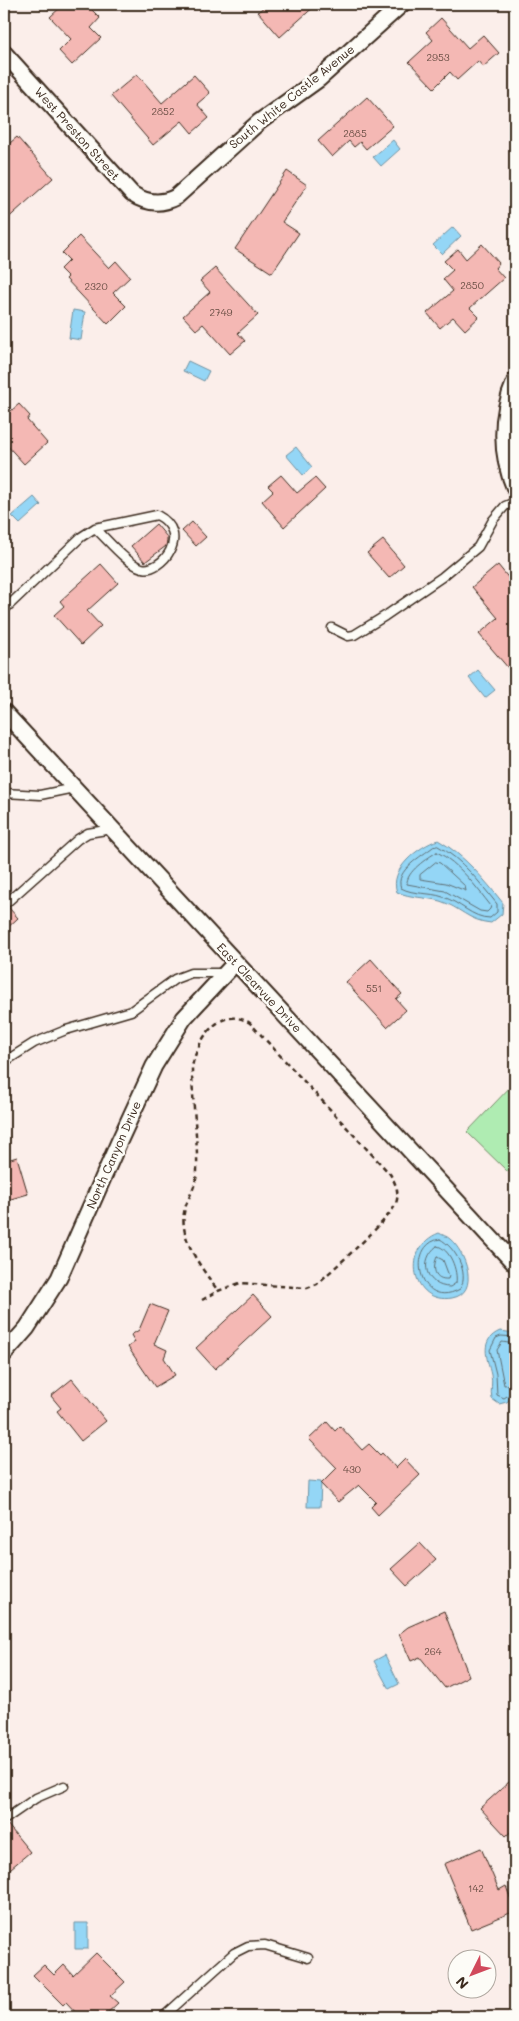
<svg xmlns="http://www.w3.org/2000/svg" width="519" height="2021" viewBox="0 0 519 2021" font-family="Mali,sans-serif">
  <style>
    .green { fill: #afecb2; stroke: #758b68 }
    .water { fill: #94d6f6; stroke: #7091a0 }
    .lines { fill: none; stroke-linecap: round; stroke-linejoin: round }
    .shore { stroke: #5f6f74; stroke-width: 1 }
    .building { fill: #f4b8b4; stroke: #3b2a1e }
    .service-casing { stroke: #3b2a1e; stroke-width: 11 }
    .minor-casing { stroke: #3b2a1e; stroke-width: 19 }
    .path { stroke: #3b2a1e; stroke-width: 2.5; stroke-dasharray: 5 4; stroke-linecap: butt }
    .service { stroke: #fdfcf7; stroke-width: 8 }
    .minor { stroke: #fdfcf7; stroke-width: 15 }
    .labels { text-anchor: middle; stroke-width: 5; stroke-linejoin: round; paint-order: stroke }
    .number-label { font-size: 10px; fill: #694e44 }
    .street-label { font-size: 12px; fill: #3b2a1e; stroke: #fdfcf7 }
  </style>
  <rect width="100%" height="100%" fill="#fbeeea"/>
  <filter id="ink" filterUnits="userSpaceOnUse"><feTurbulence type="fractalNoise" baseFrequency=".02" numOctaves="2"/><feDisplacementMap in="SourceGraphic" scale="10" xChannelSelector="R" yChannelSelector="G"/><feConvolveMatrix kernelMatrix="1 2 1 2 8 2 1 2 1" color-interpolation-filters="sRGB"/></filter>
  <g filter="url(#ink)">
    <path class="green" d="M515,1082V1164L508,1172L467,1132Z"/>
    <path class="water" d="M393,140L400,149L381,166L373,157Z
      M453,227L461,236L442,254L433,245Z
      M73,310L85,312L81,340L69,338Z
      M188,361L209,371L204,381L183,371Z
      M296,447L312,467L303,475L286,455Z
      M34,497L41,505L20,524L12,516Z
      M478,670L495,690L485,698L469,678Z
      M438,840C464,855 484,879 503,903L502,914L491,923C468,921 460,907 440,901C425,897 411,898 397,892C388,870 419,846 438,840Z
      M439,1233C442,1235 447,1236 450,1239C465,1251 481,1293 452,1298C411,1305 401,1247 439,1233Z
      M500,1331L515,1333V1394L507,1402L499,1404L492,1399C490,1390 493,1383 491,1375C487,1357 479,1340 500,1331Z
      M308,1481L321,1482L320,1507H307Z
      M385,1655L399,1684L389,1689L374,1661Z
      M75,1923H88V1949H75Z"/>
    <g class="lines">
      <path class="shore" d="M438,846C462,859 480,883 497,904V912L490,918C472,918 460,902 443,897C429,892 414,895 401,888C394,871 422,856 433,847Z
        M437,852C459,863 476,887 491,906L490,909L487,912L480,911L445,891L407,884C406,872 427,858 437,852Z
        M436,862L440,863L465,886L466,891L446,883L420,879V875Z
        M440,1239C455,1247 470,1273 460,1289C419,1312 405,1244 440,1239Z
        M437,1246C450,1248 458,1271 456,1283L450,1287C426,1287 418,1260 437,1246Z
        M437,1257L443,1260L449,1276L448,1279C434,1280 432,1268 437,1257Z
        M515,1337L501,1336L496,1338L490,1350L496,1374L497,1395L504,1398L515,1391
        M515,1344L502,1342L497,1350L504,1385L515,1384"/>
    </g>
    <path class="building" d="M64,4H86L100,18L91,28L101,38L72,65L59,51L71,39L50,17Z
      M267,4H317L280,37L258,12Z
      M441,18L468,48L483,35L499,53L483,67L478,61L457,80L450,72L434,88L409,62L433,40L426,32Z
      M137,74L162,103L194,75L210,93L197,104L209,118L192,133L182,121L153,145L111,96Z
      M367,97L393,126L366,149L360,142L354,147L349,141L332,157L318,141Z
      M17,137L53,178L4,222V148Z
      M287,171L307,185L282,222L299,233L272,273L235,249Z
      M79,236L109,268L116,261L130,277L113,293L126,306L108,324L66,279L68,277L60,269L69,260L62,253Z
      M482,244L499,263L495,268L504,278L470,308L479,317L465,330L453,317L440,328L427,313L453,291L443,279L453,270L444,261L458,249L466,259Z
      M215,268L258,315L238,333L245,341L230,354L203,324L196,330L183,316L210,292L200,281Z
      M19,404L30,416L27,420L47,443L24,464L4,442V417Z
      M281,475L297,493L315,478L325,489L284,527L262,501L273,491L268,486Z
      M192,522L206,537L196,546L182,531Z
      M156,524L167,537V541L166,546L145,562L131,546Z
      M383,540L404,565L389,578L367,553Z
      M101,564L118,583L87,611L101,626L81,645L54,615L64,606L60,601Z
      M498,565L515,586V676L479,634L498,618L472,587Z
      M9,908L18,918L4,931V910Z
      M371,959L402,994L396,999L406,1010L387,1027L346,982Z
      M17,1157L28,1194L4,1201V1161Z
      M253,1295L272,1316L215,1369L196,1348Z
      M150,1304L168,1311L154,1344L167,1350L164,1358L175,1375L155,1387L128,1347L135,1342L131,1335L139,1330Z
      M72,1379L106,1421L81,1441L57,1411L61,1408L51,1396Z
      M327,1422L335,1431L340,1426L362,1450L369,1444L380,1455L382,1453L396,1468L405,1459L420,1475L378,1515L371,1507L376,1502L359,1485L338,1502L321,1484L337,1468L309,1439Z
      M420,1543L436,1560L407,1586L391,1569Z
      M444,1611L469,1676L445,1688L420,1657L411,1661L399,1634L408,1627Z
      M509,1782L515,1788V1828L506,1836L480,1808Z
      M7,1824L30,1852L4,1874V1826Z
      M481,1848L499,1890L506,1886L515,1911L471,1929L444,1864Z
      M96,1953L125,1982L110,1996L118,2003L103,2017H80L66,2002L63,2005L33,1975L44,1965L54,1975L64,1965L73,1975Z"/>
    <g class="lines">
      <defs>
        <path id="service" d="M4,610L81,537L95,528L157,515C193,534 161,573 142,568C127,564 107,539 95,528
          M332,628L348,636L354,635L385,616L442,577L478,547L493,520L505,506L515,502
          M4,793L40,795L74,788
          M4,905L78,839L88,833L112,829
          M4,1062L34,1043L66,1030L131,1011L175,979L191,973H224
          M4,1820L36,1798L64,1786
          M163,2017L234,1953L248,1946L265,1945L308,1958"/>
        <path id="minor" d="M4,53L132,194C146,203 161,205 176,197L259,122L319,79L402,4
          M515,381C500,415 500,455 515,489
          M4,712L515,1264
          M4,1354L27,1328L59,1278L118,1144L154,1066L184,1018L235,963"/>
      </defs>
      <use href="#service" class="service-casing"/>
      <use href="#minor" class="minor-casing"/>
      <path class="path" d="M202,1300L218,1291L240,1283L307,1288L317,1284C333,1269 391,1219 396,1203C400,1193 395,1182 390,1174L250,1023C219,1004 197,1041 192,1067C192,1102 198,1137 197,1171C197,1184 189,1196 185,1208C177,1238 202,1268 218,1291"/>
      <use href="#service" class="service"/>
      <use href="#minor" class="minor"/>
    </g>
  </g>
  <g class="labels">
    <g class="number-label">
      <text x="438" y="61">2953</text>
      <text x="163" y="115">2852</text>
      <text x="355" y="137">2885</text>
      <text x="472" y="289">2850</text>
      <text x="96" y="290">2320</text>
      <text x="221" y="316">2749</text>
      <text x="374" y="992">551</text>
      <text x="352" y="1473">430</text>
      <text x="433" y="1655">264</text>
      <text x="476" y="1892">142</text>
    </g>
    <g class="street-label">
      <text transform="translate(292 97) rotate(-39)" y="4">South White Castle Avenue</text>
      <text transform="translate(77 134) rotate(48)" y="4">West Preston Street</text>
      <text transform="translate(259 988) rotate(47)" y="4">East Clearvue Drive</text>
      <text transform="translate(114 1155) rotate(-66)" y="4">North Canyon Drive</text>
    </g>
  </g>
  <rect width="519" height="2021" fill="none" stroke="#fdfcf7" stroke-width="20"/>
  <rect x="10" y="10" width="499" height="2001" fill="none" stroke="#3b2a1e" stroke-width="2" filter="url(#ink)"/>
  <g transform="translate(472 1974) rotate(228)"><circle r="24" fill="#fdfcf7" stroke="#afa8a0"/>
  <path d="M0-4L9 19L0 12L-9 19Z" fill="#d1495b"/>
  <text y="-8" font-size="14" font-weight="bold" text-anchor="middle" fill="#3b2a1e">N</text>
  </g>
</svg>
